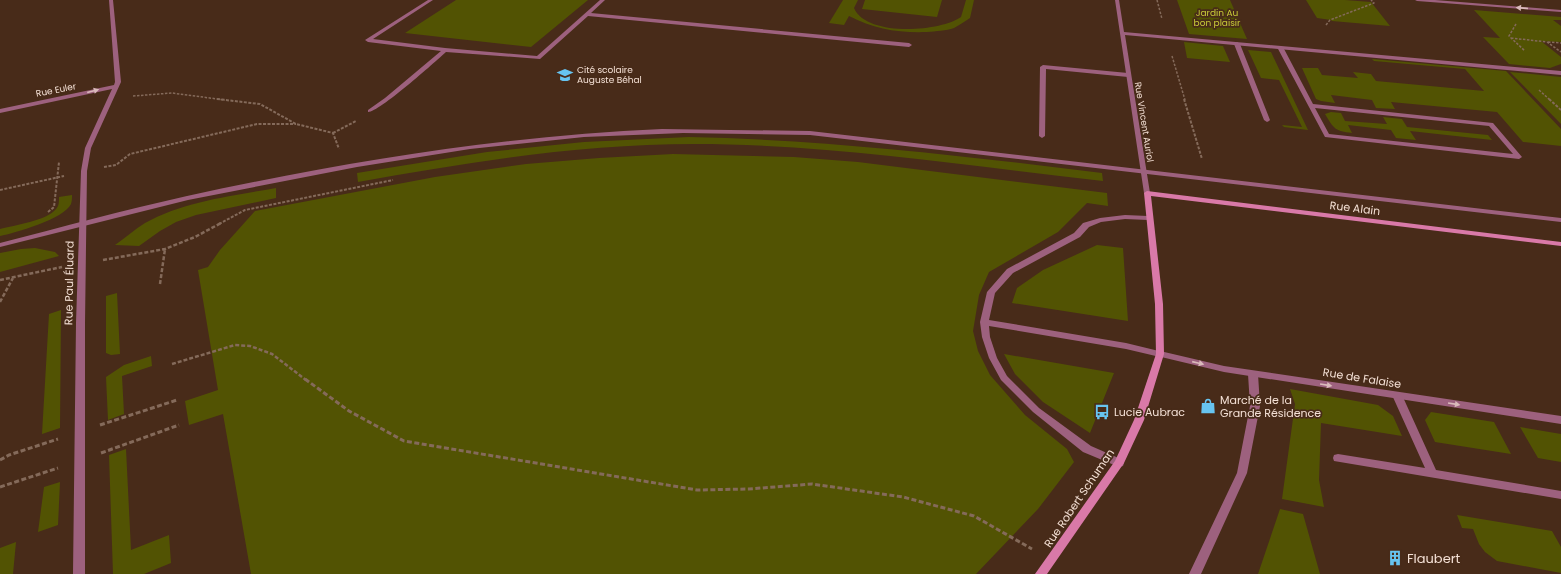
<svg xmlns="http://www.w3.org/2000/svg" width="1561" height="574" viewBox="0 0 1561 574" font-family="Poppins,sans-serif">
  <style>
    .green { fill: #525303 }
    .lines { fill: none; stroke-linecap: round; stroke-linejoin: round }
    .path-far3 { stroke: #846a5a; stroke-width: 1.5; stroke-dasharray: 2.5 1.5; stroke-linecap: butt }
    .path-far2 { stroke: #846a5a; stroke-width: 2; stroke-dasharray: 3 1.5; stroke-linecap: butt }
    .path-far1 { stroke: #846a5a; stroke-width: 2.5; stroke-dasharray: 4 2; stroke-linecap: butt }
    .path { stroke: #846a5a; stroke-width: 3; stroke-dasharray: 5 2.5; stroke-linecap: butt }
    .lane { fill: #9d617e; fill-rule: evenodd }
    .street { fill: #9d617e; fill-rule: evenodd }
    .secondary { fill: #d979a8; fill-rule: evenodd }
    .oneway { fill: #dababb }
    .labels { text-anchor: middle; stroke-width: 3.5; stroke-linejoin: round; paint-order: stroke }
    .far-park-label { font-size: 9px; fill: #c8cb38; stroke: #482b19 }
    .far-poi-label { font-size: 9px; fill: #f4e0d5; stroke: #482b19; text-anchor: start }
    .far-street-label { font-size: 9px; fill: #f4e0d5; stroke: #482b19 }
    .street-label { font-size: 11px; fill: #f4e0d5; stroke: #482b19 }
    .poi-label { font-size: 11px; fill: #f4e0d5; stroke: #482b19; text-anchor: start }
    .near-poi-label { font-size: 13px; fill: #f4e0d5; stroke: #482b19; text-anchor: start }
  </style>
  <rect width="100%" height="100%" fill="#482b19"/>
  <path class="green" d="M456,0H588L531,47L405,33Z
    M843,0H858L854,8C866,37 940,32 961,17L966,0H974L970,18C965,21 960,25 954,28C946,31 936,31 927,32C898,33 874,29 849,16L844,25L829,23Z
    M865,0H942L937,17L862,9Z
    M1177,0H1230L1247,39L1189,34Z
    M1306,0H1345L1371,2L1390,26L1332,21L1331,20L1317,18Z
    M1474,10L1561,17V20H1553L1561,26V42L1541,41L1561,57V64L1550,68L1509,64L1483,37L1500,38Z
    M1184,42L1223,46L1230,62L1187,58Z
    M1248,50L1271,52L1308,130L1284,127L1282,125L1302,127L1279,80L1261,78Z
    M1372,59L1506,71L1561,129V146L1523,142L1497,112L1391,102L1395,109L1376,108L1372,100L1331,95L1335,103L1321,101L1316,99L1302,68H1318L1322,75L1358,78L1353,72L1371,74L1376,81L1484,91L1465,69L1374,61Z
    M1510,72L1561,77V124Z
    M1331,112L1341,113L1345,121L1387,124L1383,117L1402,119L1407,127L1488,135L1492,140L1410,131L1416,140L1396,138L1391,130L1348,125L1352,133C1335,131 1334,129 1325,114Z
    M689,137C828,140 965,156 1102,173L1103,181C968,166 830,144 694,144C581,144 469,162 358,182L357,173L487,152L584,142Z
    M673,154L794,157L858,162L1107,193L1108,206L1087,203L1058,232L989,272L979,295L973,331L978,351L990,375L1025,415L1067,449L1074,462L1038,509L976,574H251L223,414L189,425L185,401L218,390L198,270L208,267L220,250L255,211L435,177L526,164L599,158Z
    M276,188V198L196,215L176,222L160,231L139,246L115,245C125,238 135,229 145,223C185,201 232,196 276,188Z
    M72,195C72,197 72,201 71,204C64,219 15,233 0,236V229C15,225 46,221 56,209C59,206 59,202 59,197Z
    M1097,245L1123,248L1128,321L1012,303L1017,288L1043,270Z
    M35,248L55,252L59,256L0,272V253L21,249Z
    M117,293L120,354L111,355L106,353V296Z
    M61,310L60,428L42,434L49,314Z
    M1004,354L1114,373L1090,433L1043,402L1015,374Z
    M151,356L152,366L122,376L124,414L108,420L106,377L124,365Z
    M1290,389L1378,405L1393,416L1402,436L1321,423L1319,480L1324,507L1282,499L1295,404Z
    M1431,412L1494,422L1511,454L1435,442L1425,420Z
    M1520,427L1561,434V462L1538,458Z
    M126,449L131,550L169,535L171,563L144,574H113L109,455Z
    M60,482L58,525L38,532L44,487Z
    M1280,509L1303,514L1320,574H1258Z
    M1457,515L1552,531L1561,547V573L1497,561L1485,552L1479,544L1473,529L1462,528Z
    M16,542L13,574H0V548Z"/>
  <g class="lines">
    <path class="path-far3" d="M1157,0L1162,19
      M1516,24L1509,36L1525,51
      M1326,25L1330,20L1374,3L1371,0
      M1511,38L1547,42L1561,52
      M1548,42L1561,43
      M1172,56L1185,100
      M1539,90L1550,100
      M133,96L172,93L225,100"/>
    <path class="path-far2" d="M217,99L260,104L296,124L333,133L339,149
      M1184,99L1202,159
      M1549,99L1561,110
      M333,133L356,121
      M104,167L116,165L130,154L257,124H296
      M0,190L64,176
      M48,212L54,207L59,162
      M219,224L245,210L393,180"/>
    <path class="path-far1" d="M103,260L165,249L195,237L221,223
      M0,280L62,267
      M160,284L165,249
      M0,302L14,276
      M172,364L235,345L250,346L272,354L306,380"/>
    <path class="path" d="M305,379L349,411L404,441L697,490L749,489L812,484L903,497L974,516L1032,549
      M100,425L177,400
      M101,453L179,425
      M0,460L9,455L58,439
      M0,487L58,468"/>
    <path class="lane" d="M428,0H433L373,39L445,48L537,56L600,0H605L591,13L909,43L912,45L909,47L588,16L540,59L446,52C435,62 378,113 368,112V110L385,98L441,51L368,42L365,40Z
      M1237,42L1240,44L1270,120L1269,121L1267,122L1264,120L1234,44Z
      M1278,46L1283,47L1313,104L1493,123L1522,157L1519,159L1325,137L1277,47ZM1315,108L1489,126L1513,154L1329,134Z
      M1043,65L1128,73L1131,75L1128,77L1046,69L1045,136L1042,138L1039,136L1040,67Z
      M662,129L810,131L1561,218V222L810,135L683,133L584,137L470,149L357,167L188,200L0,247V243C62,227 124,210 187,196C343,162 502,136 662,129Z
      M1125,215L1148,216L1152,218L1148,220L1125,219L1101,222L1089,227L1080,237L1013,273L995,293L989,320L1126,343L1163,352L1164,354L1163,356L1160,357L1126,349L989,326L990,337L997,358L1007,376L1039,408L1091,446L1123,460L1124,463L1123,466L1119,467L1083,452L1033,412L1001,380L989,358L982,337L980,322L987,292L1007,269L1074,233L1083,223L1100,218Z
      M1253,371L1256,372L1258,374L1260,406L1247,473L1201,574H1189L1237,473L1250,406L1248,374L1250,372Z
      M1397,392L1400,393L1402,395L1436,470L1561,491V499L1334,461L1333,458L1334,455L1338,454L1425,468L1392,395L1394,393Z"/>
    <path class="street" d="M109,0H113L121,82L91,148L87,171L85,323V574H73L76,323L81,171L85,148L112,89L0,113V109L114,85L115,82Z
      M1115,0H1119L1124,32L1561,71V75L1125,35L1150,193L1147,195L1144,193Z
      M1415,0H1435L1561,10V12L1417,1Z
      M1160,351L1224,366L1561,416V424L1224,372L1157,356L1156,354L1157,352Z"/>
    <path class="secondary" d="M1147,191L1561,242V246L1151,196L1163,304L1164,354L1144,420L1124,463L1047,574H1035L1115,461L1134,420L1156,354L1155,304L1144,193Z"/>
  </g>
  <defs><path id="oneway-solid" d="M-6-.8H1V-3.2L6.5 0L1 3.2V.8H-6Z"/></defs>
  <g class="oneway">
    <use href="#oneway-solid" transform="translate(1522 8) rotate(-175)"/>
    <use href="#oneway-solid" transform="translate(93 91) rotate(-15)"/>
    <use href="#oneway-solid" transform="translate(1198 363) rotate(13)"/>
    <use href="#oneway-solid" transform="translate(1326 385) rotate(9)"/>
    <use href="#oneway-solid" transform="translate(1454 404) rotate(9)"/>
  </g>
  <defs>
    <symbol id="school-bare" viewBox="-9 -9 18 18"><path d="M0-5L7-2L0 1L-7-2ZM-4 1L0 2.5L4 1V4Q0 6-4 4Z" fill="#67c4f0" stroke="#482b19" stroke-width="2.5" paint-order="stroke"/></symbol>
    <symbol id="shop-bare" viewBox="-9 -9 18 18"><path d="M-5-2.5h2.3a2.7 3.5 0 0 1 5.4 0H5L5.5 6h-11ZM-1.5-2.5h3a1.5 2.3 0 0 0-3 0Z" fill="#67c4f0" stroke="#482b19" stroke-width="2.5" paint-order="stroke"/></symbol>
    <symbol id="bus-bare" viewBox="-9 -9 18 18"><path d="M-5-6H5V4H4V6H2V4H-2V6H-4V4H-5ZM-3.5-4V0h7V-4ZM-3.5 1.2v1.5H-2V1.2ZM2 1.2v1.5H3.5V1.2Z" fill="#67c4f0" stroke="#482b19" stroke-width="2.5" paint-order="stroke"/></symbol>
    <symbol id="building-bare" viewBox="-9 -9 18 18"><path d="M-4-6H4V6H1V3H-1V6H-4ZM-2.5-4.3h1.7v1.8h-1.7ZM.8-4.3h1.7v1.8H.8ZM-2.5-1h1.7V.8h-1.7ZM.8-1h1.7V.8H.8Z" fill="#67c4f0" stroke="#482b19" stroke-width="2.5" paint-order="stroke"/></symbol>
  </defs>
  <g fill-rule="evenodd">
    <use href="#school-bare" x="554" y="64" width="22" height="22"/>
    <use href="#shop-bare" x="1197" y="395" width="22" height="22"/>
    <use href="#bus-bare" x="1091" y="401" width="22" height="22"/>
    <use href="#building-bare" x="1384" y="547" width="22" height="22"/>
  </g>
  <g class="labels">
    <g class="far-park-label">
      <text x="1217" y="16">Jardin Au<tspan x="1217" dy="10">bon plaisir</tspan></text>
    </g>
    <g class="far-poi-label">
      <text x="577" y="73">Cité scolaire<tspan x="577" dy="10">Auguste Béhal</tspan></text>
    </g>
    <g class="far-street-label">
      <text transform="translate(56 90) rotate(-11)" y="3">Rue Euler</text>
      <text transform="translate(1144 122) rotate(81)" y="3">Rue Vincent Auriol</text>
    </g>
    <g class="street-label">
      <text transform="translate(1355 208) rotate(7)" y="4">Rue Alain</text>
      <text transform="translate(69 283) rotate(-89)" y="4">Rue Paul Éluard</text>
      <text transform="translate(1362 378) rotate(9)" y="4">Rue de Falaise</text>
      <text transform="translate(1079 498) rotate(-56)" y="4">Rue Robert Schuman</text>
    </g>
    <g class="poi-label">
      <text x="1220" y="404">Marché de la<tspan x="1220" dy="13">Grande Résidence</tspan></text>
      <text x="1114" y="416">Lucie Aubrac</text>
    </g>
    <g class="near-poi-label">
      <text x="1407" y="563">Flaubert</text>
    </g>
  </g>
</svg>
